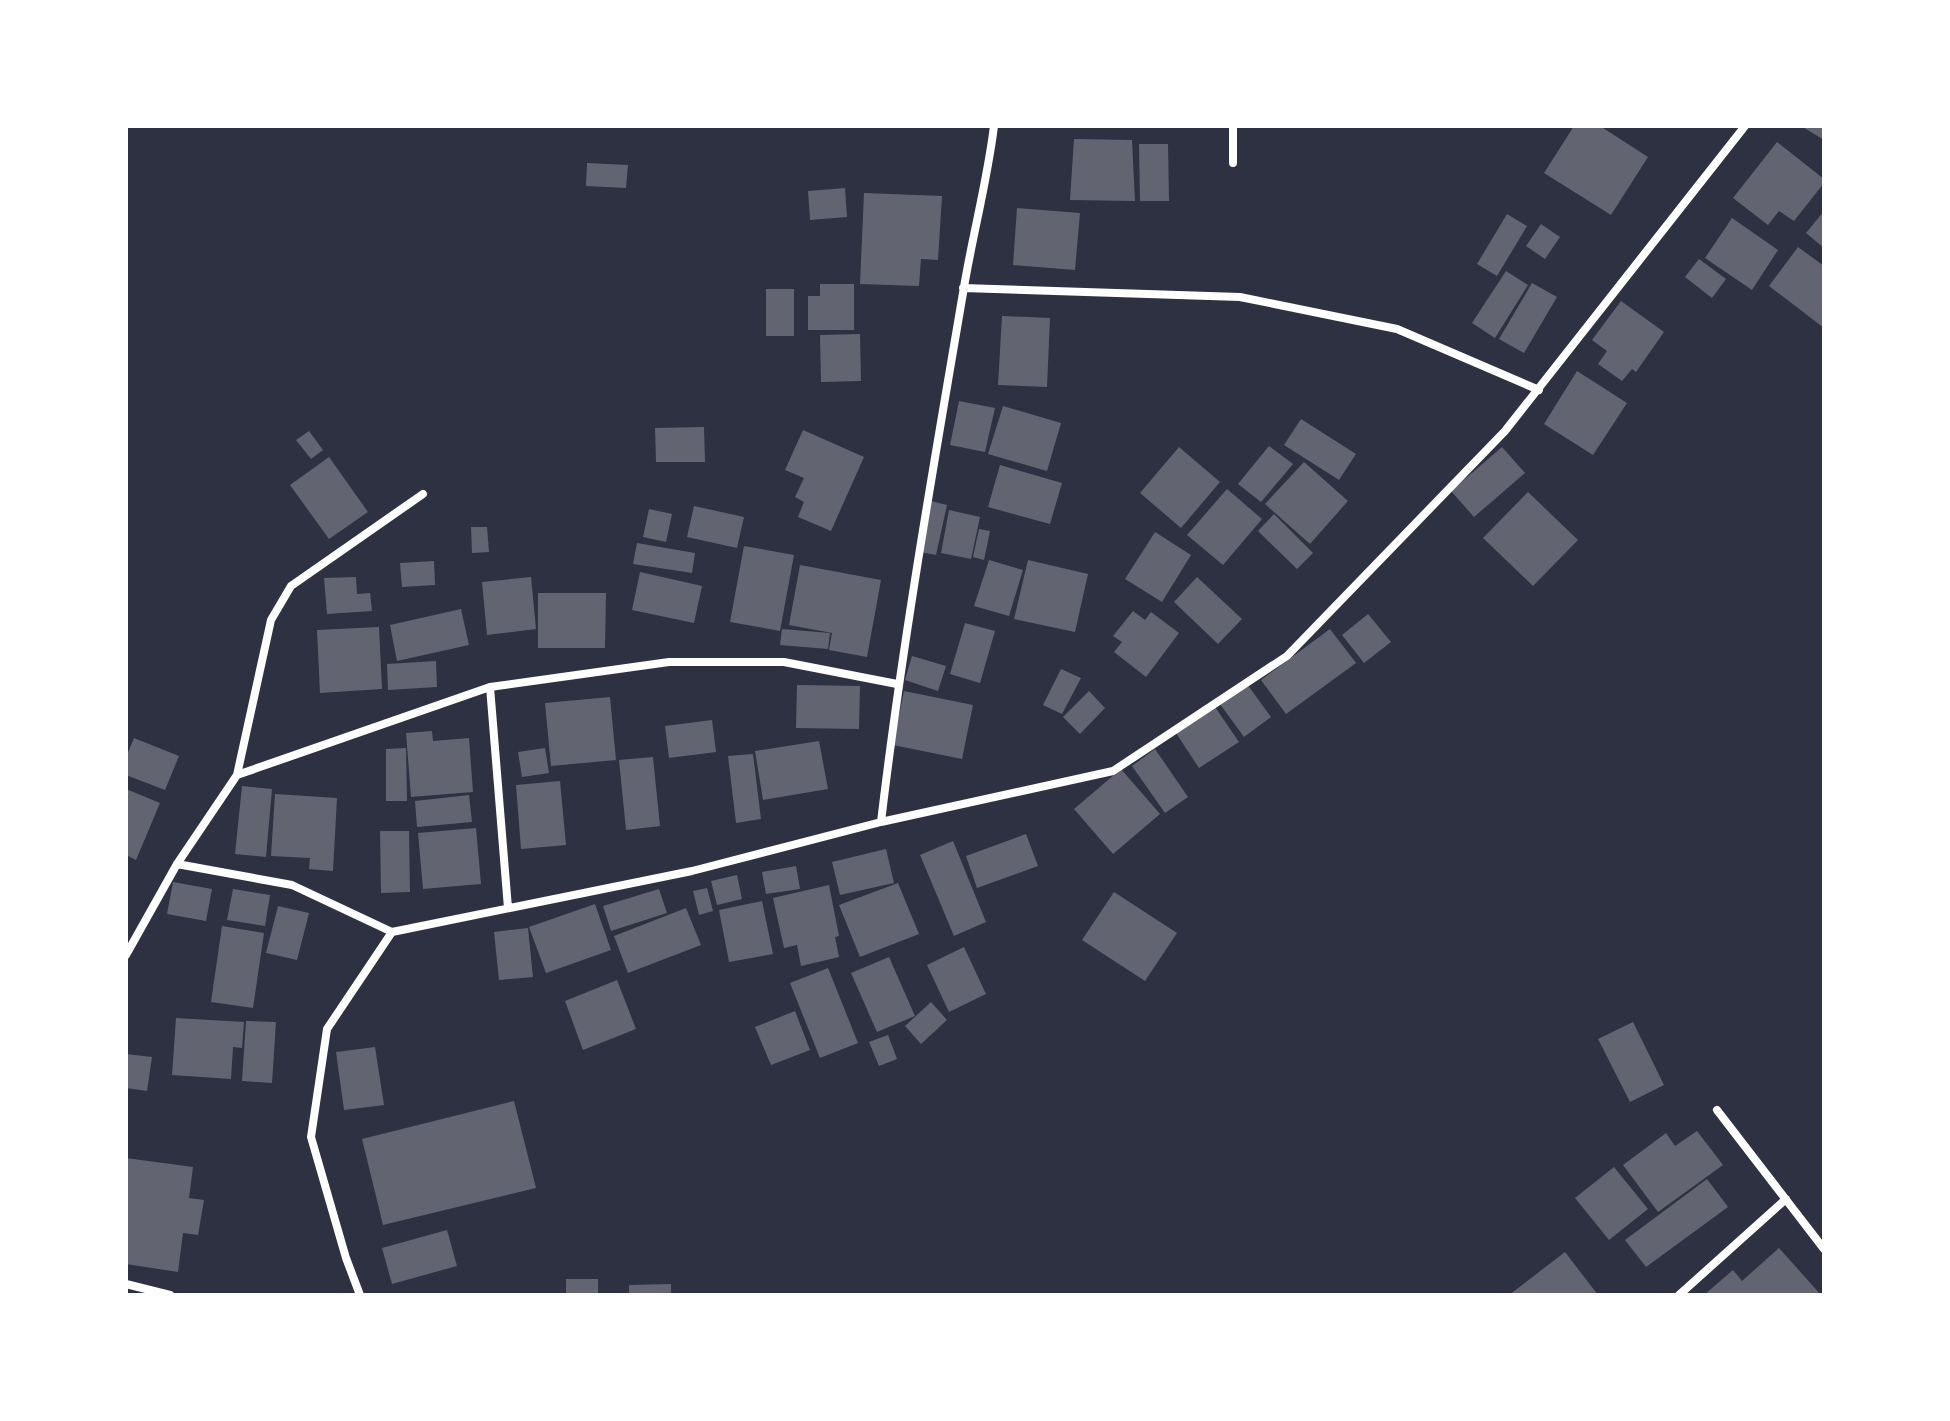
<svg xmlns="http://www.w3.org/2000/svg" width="1950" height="1421" viewBox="0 0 1950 1421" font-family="'DejaVu Sans',sans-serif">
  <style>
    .building { fill: #626471 }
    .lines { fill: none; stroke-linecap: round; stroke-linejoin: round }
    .minor { stroke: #fff; stroke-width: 8 }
  </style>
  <rect width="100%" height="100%" fill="#2d3142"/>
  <path class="building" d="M1574,126H1600L1648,157L1611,215L1544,173Z
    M1801,126H1824V140Z
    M1074,139L1132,140L1135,201L1070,200Z
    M1777,142L1824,179V183L1794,221L1779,211L1768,225L1733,198Z
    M1139,144H1168L1169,201H1140Z
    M587,163L628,165L626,188L586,186Z
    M845,188L847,217L810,220L808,191Z
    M864,193L942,196L938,260L921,259L919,286L860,284Z
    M1017,208L1080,213L1075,270L1013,265Z
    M1824,211V248L1806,233Z
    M1507,214L1527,226L1497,276L1477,264Z
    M1732,218L1778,250L1752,290L1705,258Z
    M1541,224L1560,237L1545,259L1526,246Z
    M1798,247L1824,266V328L1769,286Z
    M1699,259L1726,279L1712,298L1685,277Z
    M1506,271L1528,285L1495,338L1472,323Z
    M1532,283L1557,297L1524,353L1499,339Z
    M820,284H854V330H808V296H820Z
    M766,289H794V336H766Z
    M1621,301L1664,332L1636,372L1632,369L1622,381L1598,364L1607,351L1592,340Z
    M1002,316L1050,318L1047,387L998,385Z
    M860,334L861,381L821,382L820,335Z
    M1577,371L1627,403L1593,455L1544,424Z
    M959,401L995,408L985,452L950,445Z
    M1003,406L1061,423L1047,471L988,454Z
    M1301,419L1356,454L1339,480L1284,445Z
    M704,427L705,462H656L655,428Z
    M803,430L864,457L831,531L798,517L804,502L795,497L804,478L785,470Z
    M309,431L323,450L311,459L296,440Z
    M1269,446L1293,464L1261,502L1238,484Z
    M1179,447L1220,482L1181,528L1140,493Z
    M1502,447L1525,473L1474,517L1451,491Z
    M329,457L368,512L329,539L290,485Z
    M1304,462L1348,501L1310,544L1265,504Z
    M1000,465L1062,483L1050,524L988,507Z
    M1227,489L1262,519L1223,565L1187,535Z
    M1528,492L1578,540L1533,586L1483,538Z
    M931,501L947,505L936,555L920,552Z
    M694,506L744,517L737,548L687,537Z
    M649,509L672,514L666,542L643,537Z
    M949,510L980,517L971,559L941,553Z
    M1274,514L1313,553L1297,569L1258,531Z
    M471,527H487L489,552L472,553Z
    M979,529L990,531L984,560L973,557Z
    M1155,532L1191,555L1162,602L1125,579Z
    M637,543L695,553L692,573L633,564Z
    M744,546L794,555L780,631L730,622Z
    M989,560L1023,570L1009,616L974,606Z
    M1028,560L1088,574L1075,632L1014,619Z
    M434,561L435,585L402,587L400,563Z
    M800,565L881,580L867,657L829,650L832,633L789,625Z
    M640,572L702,586L694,623L632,610Z
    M356,577L357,594L370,593L372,611L327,614L324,578Z
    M531,577L536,629L487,635L482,582Z
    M1197,577L1242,619L1218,644L1174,602Z
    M538,593H606L605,648H538Z
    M461,609L469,645L397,661L390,625Z
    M1133,611L1145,620L1151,612L1179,633L1146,677L1114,652L1122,642L1113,636Z
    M1368,614L1391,642L1364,663L1342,635Z
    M965,623L995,631L980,683L950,674Z
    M379,627L382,689L320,693L317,630Z
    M782,629L830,633L828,649L780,645Z
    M1330,629L1356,663L1286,714L1261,680Z
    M912,656L946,666L938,691L905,680Z
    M436,661L437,687L388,690L387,664Z
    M1061,669L1081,678L1062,714L1043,705Z
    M1247,684L1271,717L1244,737L1220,704Z
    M797,685L860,686L859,729L796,728Z
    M904,691L973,705L962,759L893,745Z
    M1089,691L1105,708L1080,734L1063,717Z
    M610,697L616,760L551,766L545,703Z
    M1215,707L1239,742L1199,768L1176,733Z
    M712,720L716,752L669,758L665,726Z
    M432,731L433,741L469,738L473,792L411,797L406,733Z
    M134,738L179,756L165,790L126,775V757Z
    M819,741L828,789L763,800L755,751Z
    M406,748L407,801H386V749Z
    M545,748L549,773L522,777L518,752Z
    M1155,749L1188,797L1165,813L1132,766Z
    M753,754L761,819L736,823L728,756Z
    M653,757L660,826L626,830L619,760Z
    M1121,769L1160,814L1113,854L1074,809Z
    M560,781L566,845L521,849L516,785Z
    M242,786L272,789L266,857L235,854Z
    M126,789L160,803L136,860L126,855Z
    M275,794L337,798L333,871L309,869L310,858L271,856Z
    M469,795L472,822L417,827L415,801Z
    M476,828L481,884L423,889L418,833Z
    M380,831H409L410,892L381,893Z
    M1026,834L1038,866L977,888L966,856Z
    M953,841L986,922L954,936L920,855Z
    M886,849L894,883L840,895L832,862Z
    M796,866L800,889L766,894L762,872Z
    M737,875L742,899L717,905L711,881Z
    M173,882L212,889L206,921L167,914Z
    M898,883L919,934L860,957L839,905Z
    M829,885L839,936L835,937L839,957L801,966L797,945L784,948L773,898Z
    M707,888L713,911L699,915L693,891Z
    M233,889L270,895L265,926L227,920Z
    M659,889L667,913L611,931L603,906Z
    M1114,892L1177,933L1145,981L1082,940Z
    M762,901L773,954L729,962L719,910Z
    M595,904L611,950L546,973L529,927Z
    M278,906L309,913L297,960L266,953Z
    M686,908L701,945L628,973L614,936Z
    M222,926L264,933L253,1008L211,1002Z
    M528,928L533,977L499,980L494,932Z
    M964,947L986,994L949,1012L927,965Z
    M889,957L915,1016L877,1032L851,973Z
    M828,968L858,1043L820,1058L790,983Z
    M617,980L636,1029L583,1050L565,1001Z
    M931,1002L947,1020L921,1044L905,1026Z
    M795,1011L810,1050L771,1065L755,1027Z
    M176,1018L244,1022L242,1048L233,1047L231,1079L172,1075Z
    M246,1021L276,1022L272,1083L242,1081Z
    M1633,1022L1664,1085L1630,1102L1598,1039Z
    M888,1035L897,1059L879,1066L869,1042Z
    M375,1047L384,1105L344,1110L336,1052Z
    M126,1054L152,1057L147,1091L126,1088Z
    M514,1101L536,1188L383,1225L362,1139Z
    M1697,1131L1723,1165L1658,1212L1623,1165L1666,1133L1675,1146Z
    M126,1158L193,1167L189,1198L204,1200L198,1235L183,1233L178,1272L126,1264Z
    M1614,1167L1648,1209L1609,1240L1575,1198Z
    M1707,1179L1728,1207L1646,1267L1625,1240Z
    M447,1230L457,1266L392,1284L382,1248Z
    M1779,1248L1821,1295H1704L1733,1270L1742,1281Z
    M1565,1252L1598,1295H1509Z
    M566,1279H598V1295H566Z
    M671,1284V1295H629V1285Z"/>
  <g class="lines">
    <path class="minor" d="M1233,163V126
      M963,288L1240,297L1397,329L1539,390
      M490,687L508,908
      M237,775L271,620L291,586L423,494
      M881,822C902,645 933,469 963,293C972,237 987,183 994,126
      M177,864L292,885L392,932L692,871L881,822L1113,771L1287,656L1505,431L1745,126
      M126,955L177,864L237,775L490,687L669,662H784L897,684
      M1717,1110L1824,1249
      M126,1284L170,1295
      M360,1295L346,1258L311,1137L327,1029L392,932
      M1679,1295L1786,1199"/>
  </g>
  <rect width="1950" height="1421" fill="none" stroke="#ffffff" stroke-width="256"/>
</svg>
